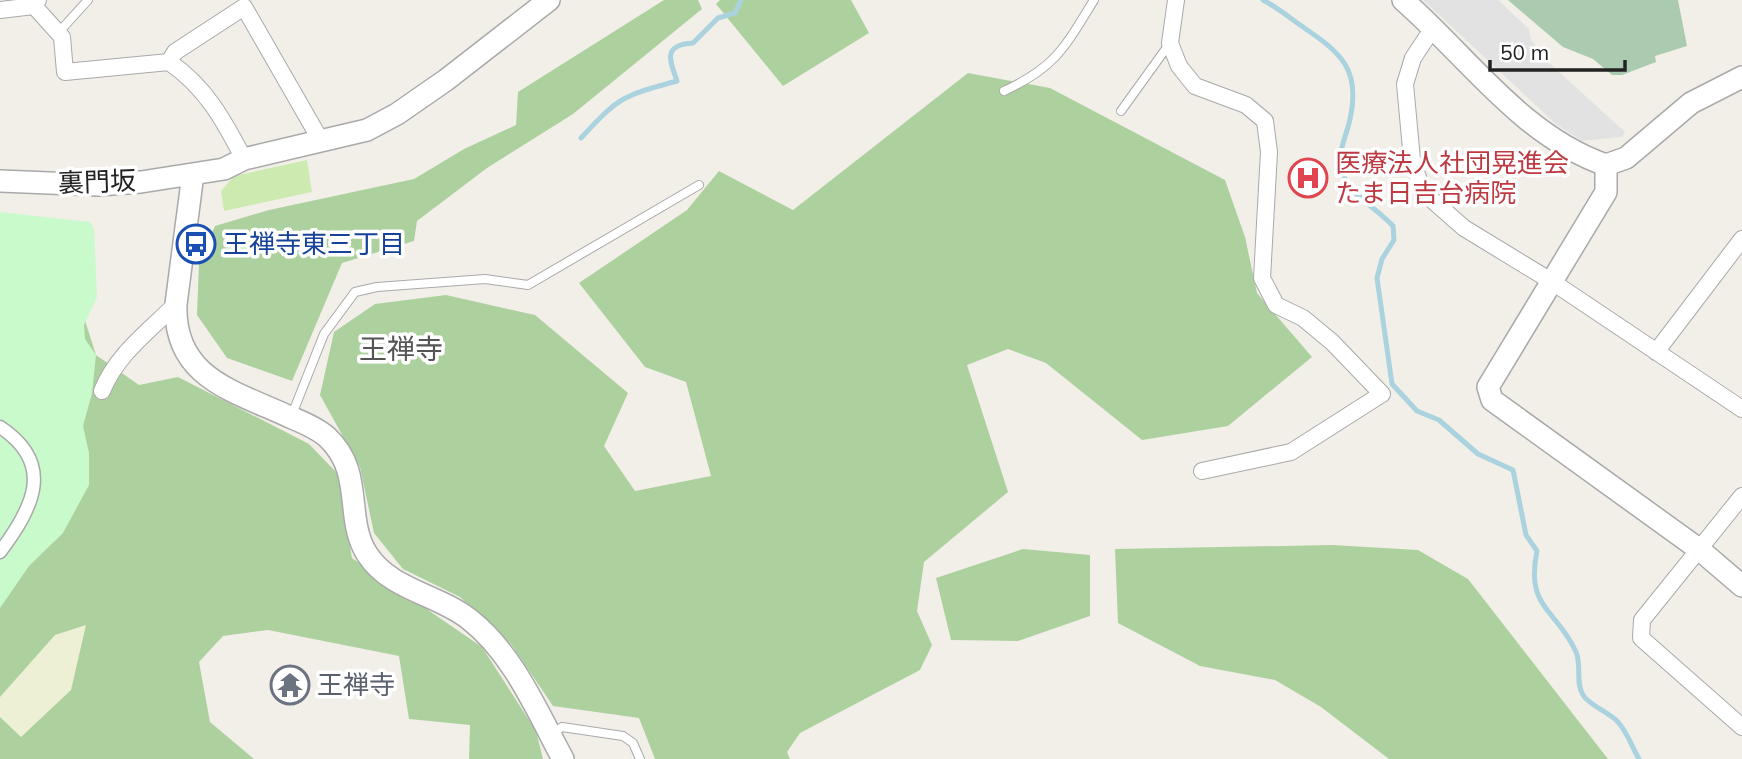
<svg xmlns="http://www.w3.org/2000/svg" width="1742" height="759" viewBox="0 0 1742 759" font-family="Mulish,'Noto Sans JP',sans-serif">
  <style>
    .farmland { fill: #eef0d5 }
    .grass { fill: #cdebb0 }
    .forest { fill: #add19e }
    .cemetery { fill: #aacbaf }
    .park { fill: #c8facc }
    .parking { fill: #e2e2e2 }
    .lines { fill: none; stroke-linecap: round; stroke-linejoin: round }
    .stream { stroke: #aad3df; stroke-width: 5 }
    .service-casing { stroke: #a9a9a9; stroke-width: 10 }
    .pedestrian-casing { stroke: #a9a9a9; stroke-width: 15 }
    .minor-casing { stroke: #a9a9a9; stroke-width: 18 }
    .tertiary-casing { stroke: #a9a9a9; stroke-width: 24 }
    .service { stroke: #fff; stroke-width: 8 }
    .pedestrian { stroke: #fff; stroke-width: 12 }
    .minor { stroke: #fff; stroke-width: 16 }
    .tertiary { stroke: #fff; stroke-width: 21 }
    .labels { text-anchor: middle; stroke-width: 7; stroke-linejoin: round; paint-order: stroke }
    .health-label { font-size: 26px; fill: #be3a42; stroke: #fff; text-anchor: start }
    .street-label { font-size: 26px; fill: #222; stroke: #fff }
    .transit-label { font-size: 26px; fill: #164399; stroke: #fff; text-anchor: start }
    .worship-label { font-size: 26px; fill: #5b616d; stroke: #fff; text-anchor: start }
    .neighbourhood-label { font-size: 28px; fill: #555; stroke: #fff }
  </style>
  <rect width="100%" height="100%" fill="#f2efe9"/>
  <path class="farmland" d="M98,595L81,697L25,755L0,740V684Z"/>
  <path class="grass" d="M307,160L312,192L224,211L221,191L234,176Z"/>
  <path class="forest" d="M664,0H698L702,9L573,114L487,168L417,221L414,241L342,263L292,381L227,358L197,315L199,263L215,226L269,210L414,179L464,149L516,125L518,92Z
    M720,0H851L869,33L783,86L716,4Z
    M968,73L1050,88L1225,180L1245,237L1257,293L1312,357L1228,426L1142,440L1046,363L1008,349L967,365L1008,492L924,562L917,611L932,645L920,670L800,733L787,752L790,759H655L639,718L553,706L511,644L460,597L403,569L374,533L360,467L320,395L334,332L375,304L446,295L535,315L628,393L604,446L635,491L711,476L686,382L645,367L579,283L687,210L719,171L793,210Z
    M81,308L96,355L139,385L178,377L309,444L338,474L352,558L482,647L536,731L543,759H469L470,725L409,719L399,656L268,630L223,636L199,662L210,722L254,759H0V717L21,737L71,690L86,625L55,635L0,697V529Z
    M1332,545L1418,550L1468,579L1608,759H1389L1321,707L1275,680L1200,666L1118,623L1115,549Z
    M1023,549L1090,555V616L1018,641L951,640L936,578Z"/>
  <path class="cemetery" d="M1508,0H1678L1687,46L1655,56L1656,62L1622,75H1612L1593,59L1563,47Z"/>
  <path class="park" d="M0,212L90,222L94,229L97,297L84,325L85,339L96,355L92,393L83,426L89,453V485L63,533L29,566L0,608Z"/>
  <path class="parking" d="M1423,0H1498L1529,29L1531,40L1546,60L1625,132L1622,137L1582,141L1556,124Z"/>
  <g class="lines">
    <path class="stream" d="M1263,0C1278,8 1290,18 1303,27C1341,53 1361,69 1350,119C1347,135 1336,154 1342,171C1348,194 1378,209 1393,226L1394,240L1382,259L1377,278L1392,384L1417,411L1439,420L1478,454L1513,470L1526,535L1537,551C1525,609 1557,609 1576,652C1582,665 1575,682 1583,695C1589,705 1608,712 1617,721C1627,731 1632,747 1639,759
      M581,138C620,96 622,96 677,81C669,59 663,45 693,43L718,18L735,13L741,0"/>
    <defs>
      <path id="service" d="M59,32L88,0
        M1004,91C1056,67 1065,47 1094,0
        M1121,111L1170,43
        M291,417L324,334L355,292L377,287L485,279L528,285L699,185
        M552,734L562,727L623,736L633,743L640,759"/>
      <path id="pedestrian" d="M0,427C56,464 33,508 0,552"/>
      <path id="minor" d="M1176,0L1170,43L1179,66L1195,86L1246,105L1265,121L1269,152L1262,278L1276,305L1303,318L1332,342L1382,394L1291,452L1202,471
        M34,6L62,37L65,72L169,62
        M0,10L34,6L38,0
        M1433,28L1413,58L1405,84L1412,160L1423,192L1464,228L1551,281L1742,409
        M244,159C224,121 206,87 169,62L175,52L244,7L321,141
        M1656,352L1742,239
        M102,391C117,354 149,331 176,304
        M1742,496L1642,620L1641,638L1742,727"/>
      <path id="tertiary" d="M1403,0C1468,57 1522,136 1606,165L1626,158L1691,103L1742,77
        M1606,165V192L1488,387L1492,400L1700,550L1742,586
        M193,174L176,304C173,378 234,391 290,417C302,422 317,428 327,437C365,472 344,518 367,554C390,590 437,594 469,619C513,653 537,711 563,759
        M0,181L98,185L141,182L224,169L244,159L367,130L397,114L446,80L549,0"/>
    </defs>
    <use href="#service" class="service-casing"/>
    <use href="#pedestrian" class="pedestrian-casing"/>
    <use href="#minor" class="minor-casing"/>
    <use href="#tertiary" class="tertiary-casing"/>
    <use href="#service" class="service"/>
    <use href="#pedestrian" class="pedestrian"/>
    <use href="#minor" class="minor"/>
    <use href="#tertiary" class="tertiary"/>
  </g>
  <defs>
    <symbol id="hospital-ring" viewBox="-11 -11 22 22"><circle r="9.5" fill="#fff" stroke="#e0444e" stroke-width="1.5"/><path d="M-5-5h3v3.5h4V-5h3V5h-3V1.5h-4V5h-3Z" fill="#e0444e"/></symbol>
    <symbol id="bus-ring" viewBox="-11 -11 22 22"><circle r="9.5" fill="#fff" stroke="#1a4fb4" stroke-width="1.5"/><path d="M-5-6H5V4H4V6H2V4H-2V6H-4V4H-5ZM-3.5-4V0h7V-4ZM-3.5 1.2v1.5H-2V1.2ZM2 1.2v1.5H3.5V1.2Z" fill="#1a4fb4"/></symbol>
    <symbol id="temple-ring" viewBox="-11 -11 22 22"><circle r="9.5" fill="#fff" stroke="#6b7280" stroke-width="1.5"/><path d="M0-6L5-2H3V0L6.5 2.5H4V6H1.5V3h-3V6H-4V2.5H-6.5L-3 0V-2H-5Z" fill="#6b7280"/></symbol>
  </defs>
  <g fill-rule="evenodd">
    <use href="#hospital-ring" x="1286" y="156" width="44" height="44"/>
    <use href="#bus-ring" x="174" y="222" width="44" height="44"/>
    <use href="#temple-ring" x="268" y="663" width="44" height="44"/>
  </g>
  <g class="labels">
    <g class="health-label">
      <text x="1335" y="172">医療法人社団晃進会<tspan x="1335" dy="30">たま日吉台病院</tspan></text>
    </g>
    <g class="street-label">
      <text transform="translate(97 182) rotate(-2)" y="9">裏門坂</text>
    </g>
    <g class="transit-label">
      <text x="223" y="253">王禅寺東三丁目</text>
    </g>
    <g class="worship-label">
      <text x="317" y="694">王禅寺</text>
    </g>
    <g class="neighbourhood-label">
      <text x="401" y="359">王禅寺</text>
    </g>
  </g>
  <path d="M1490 60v10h135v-10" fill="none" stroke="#222222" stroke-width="3.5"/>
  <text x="1500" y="60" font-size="21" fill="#222222" stroke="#ffffff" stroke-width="5" paint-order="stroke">50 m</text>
</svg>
